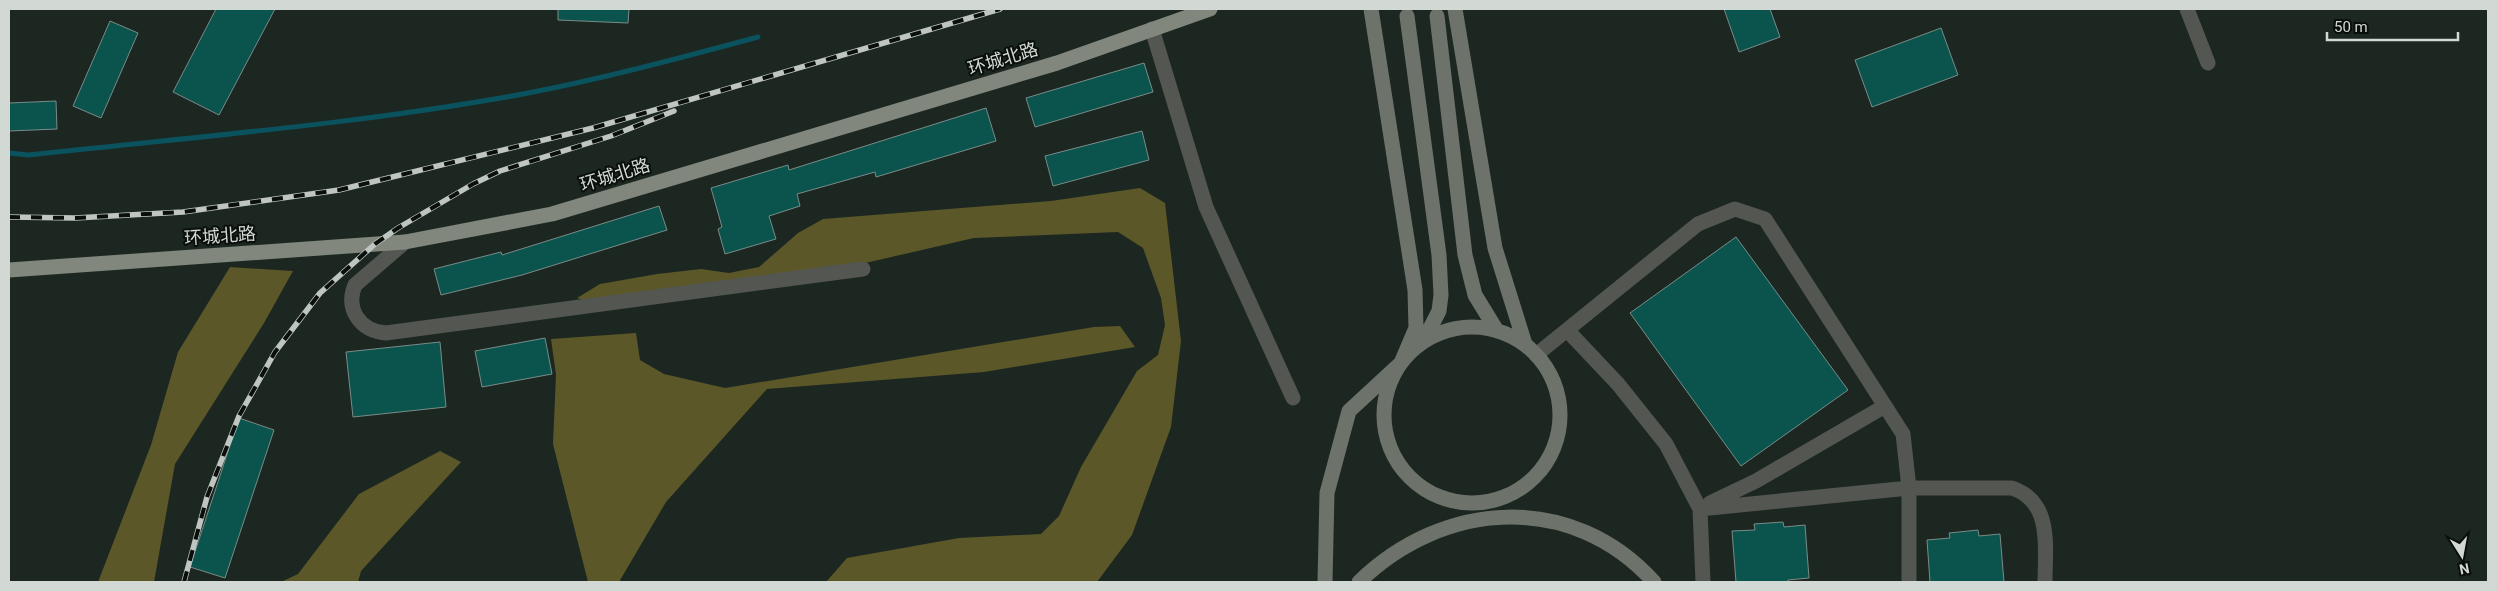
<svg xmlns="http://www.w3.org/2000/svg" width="2497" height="591" viewBox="0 0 2497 591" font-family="Roboto,'Noto Sans SC',sans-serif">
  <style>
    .forest { fill: #5c5728 }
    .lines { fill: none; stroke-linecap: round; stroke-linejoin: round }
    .stream { stroke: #09525e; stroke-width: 5 }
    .building { fill: #0b544d; stroke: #7a8b88 }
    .street { stroke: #535651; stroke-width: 15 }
    .secondary { stroke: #6d726a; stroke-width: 15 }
    .primary { stroke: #81877c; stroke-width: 15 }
    .rail-casing { stroke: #bfc6c1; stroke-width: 5.5 }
    .rail { stroke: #0a0f0c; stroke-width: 4; stroke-dasharray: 11; stroke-linecap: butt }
    .labels { text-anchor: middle; stroke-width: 4; stroke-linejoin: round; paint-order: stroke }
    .street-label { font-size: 18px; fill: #d2d9d4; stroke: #0a0f0c }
  </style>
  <rect width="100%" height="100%" fill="#1c2721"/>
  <path class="forest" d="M1140,188L1165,203L1181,341L1171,427L1132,535L1097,582H826L847,558L959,538L1041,534L1059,516L1081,467L1137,371L1158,355L1165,325L1161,298L1143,248L1118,232L974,238L861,264L589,302L577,298L600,284L657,274L701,269L729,273L759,267L798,233L823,219L1051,201Z
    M230,267L293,271L264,323L175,464L154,582H98L151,445L178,352Z
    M1120,326L1135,347L984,372L767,389L666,502L619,582H588L553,444L556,375L551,339L636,333L640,360L664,374L725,388L1094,327Z
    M440,451L461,462L361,571L358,582H281L298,574L359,494Z"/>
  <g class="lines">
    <path class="stream" d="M9,153L28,155C193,137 359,124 523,94C602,79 680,58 758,37"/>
  </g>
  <path class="building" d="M216,9H275L219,115L173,92Z
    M558,9H629L628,23L558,20Z
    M1724,9H1770L1780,37L1739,52Z
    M110,21L138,33L101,118L73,106Z
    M1941,28L1958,75L1872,107L1855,60Z
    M1144,63L1153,92L1035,127L1026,98Z
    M56,101L57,129L9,131V103Z
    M986,108L996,141L876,177L875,172L797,194L800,206L769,216L776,239L725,254L718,229L722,227L711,188L788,165L789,170Z
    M1142,131L1149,160L1053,186L1045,156Z
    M659,206L667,230L522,275L441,295L434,269L501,252L502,255Z
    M1736,237L1848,390L1741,466L1630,313Z
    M545,338L552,374L482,387L475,351Z
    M440,342L446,407L353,417L346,352Z
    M239,418L274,430L225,578L190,567Z
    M1783,522L1784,527L1805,525L1809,578L1788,580V582H1736L1732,531L1755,530L1754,524Z
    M1978,530L1979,536L2000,534L2004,582H1930L1927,540L1950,538L1949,533Z"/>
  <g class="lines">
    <path class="street" d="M2187,9L2208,63
      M1152,29L1206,207L1293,398
      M405,242L355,285C345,309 360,331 386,333L863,269
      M1567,330L1618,384L1666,444L1700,509L1703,582
      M1536,355L1698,224L1735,209L1765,219L1903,434L1909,488V582
      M1710,503L1756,481L1885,406
      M1700,509L1909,488H2012C2053,502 2045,547 2045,582"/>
    <path class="secondary" d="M1455,9L1495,248L1525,344
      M1407,16L1439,255L1441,295L1439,311L1423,342
      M1437,16L1465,255L1475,295L1497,331
      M1384 415a88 88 0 1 1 176 0a88 88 0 1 1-176 0Z
      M1325,582L1327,493L1349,411L1401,363L1416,328L1415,290L1371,9
      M1359,582C1443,500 1572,491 1654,582"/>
    <path class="primary" d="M9,270L405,242L552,214L1057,63L1210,9"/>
    <defs>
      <path id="rail" d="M9,217L75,218L183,212L339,190L593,128L1000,9
        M184,582L207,497L239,416L275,352L320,293L375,244L398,228L473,184L500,171L611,136L674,111"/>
    </defs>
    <use href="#rail" class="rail-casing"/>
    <use href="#rail" class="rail"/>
  </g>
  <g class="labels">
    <g class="street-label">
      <text transform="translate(1003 59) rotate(-17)" y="6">环城北路</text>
      <text transform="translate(615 175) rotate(-17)" y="6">环城北路</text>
      <text transform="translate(220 236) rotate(-4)" y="6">环城北路</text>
    </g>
  </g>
  <rect width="2497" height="591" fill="none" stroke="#d2d9d4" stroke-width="20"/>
  <g transform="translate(2462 556) rotate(169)" stroke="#0a0f0c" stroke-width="4" paint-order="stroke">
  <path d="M0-4L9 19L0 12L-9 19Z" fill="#d2d9d4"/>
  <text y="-8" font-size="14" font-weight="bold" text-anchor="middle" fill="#d2d9d4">N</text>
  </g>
  <path d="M2327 32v8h131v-8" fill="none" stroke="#d2d9d4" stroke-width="2.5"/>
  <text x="2334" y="32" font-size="15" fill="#d2d9d4" stroke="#0a0f0c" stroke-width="4" paint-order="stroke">50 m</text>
</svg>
